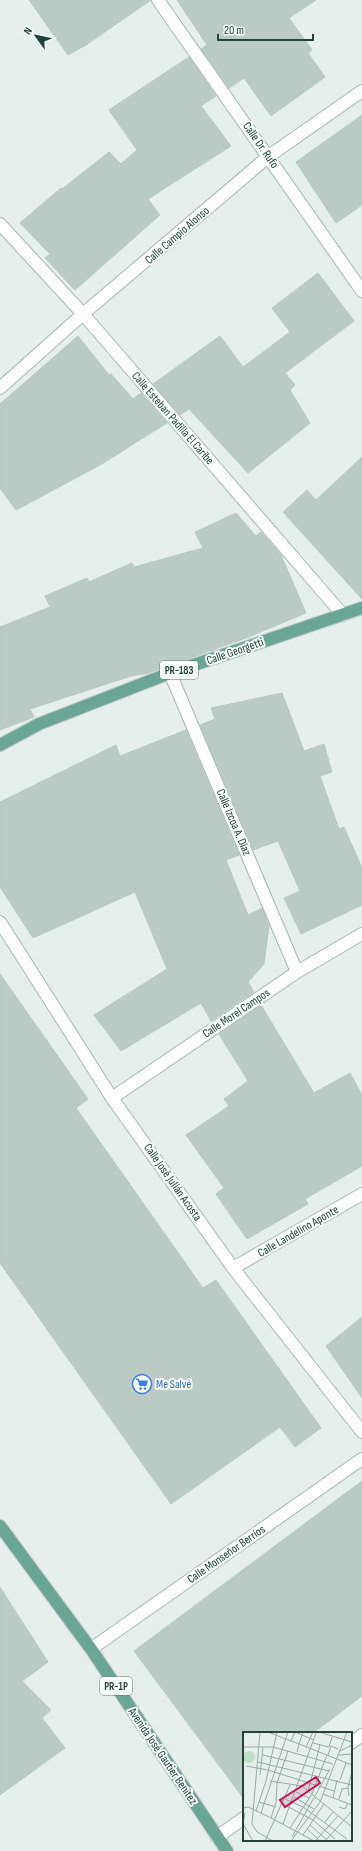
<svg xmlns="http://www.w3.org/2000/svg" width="362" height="1851" viewBox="0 0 362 1851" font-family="'Sofia Sans Condensed',sans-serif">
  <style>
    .building { fill: #bbcac4; stroke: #b8c9c2 }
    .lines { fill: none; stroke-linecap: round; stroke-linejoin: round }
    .minor-casing { stroke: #a8b8b2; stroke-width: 14 }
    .major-casing { stroke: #c2cac8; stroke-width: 14 }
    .minor { stroke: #fff; stroke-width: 12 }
    .major { stroke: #6aa596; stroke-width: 12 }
    .labels { text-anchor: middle; stroke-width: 4; stroke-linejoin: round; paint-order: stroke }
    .shield { fill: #f7fbf9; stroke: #637a73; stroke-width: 1 }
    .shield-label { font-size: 11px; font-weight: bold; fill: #24423a }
    .street-label { font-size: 12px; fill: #24423a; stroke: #f7fbf9 }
    .shop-label { font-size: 12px; fill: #366cbe; stroke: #f7fbf9; text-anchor: start }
    .inset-road { fill: none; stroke: #98aaa4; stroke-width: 1 }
    .view { fill: #c2185b; fill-opacity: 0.15; stroke: #c2185b; stroke-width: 2 }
    .inset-edge { fill: none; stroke: #24423a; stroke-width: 2 }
  </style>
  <rect width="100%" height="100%" fill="#e6efeb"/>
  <path class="building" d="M29,0H151L86,45L68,55Z
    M177,0H316L289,18L312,50L308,53L325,77L271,116L244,78L229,88L201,49L207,45Z
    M189,57L216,96L201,106L231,146L148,199L160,215L75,290L45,258L50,254L20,223L61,188L62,189L109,152L121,164L137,150L109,110Z
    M362,115V205L336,223L296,162Z
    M318,273L354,321L285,373L295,385L290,390L310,423L248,473L189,409L180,415L153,384L220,336L243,367L290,332L272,308Z
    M78,336L109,375L111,374L133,399L141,393L167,423L100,465L16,510L0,488V404Z
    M362,457V599L283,512L307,490L316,500Z
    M236,513L256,536L261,532L281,555L306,613L246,638L148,673L131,676L30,709L34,717L0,730V627L50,607L45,596L87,578L89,582L132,563L134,567L203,548L195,532Z
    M282,693L304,751L324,744L332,772L320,776L339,829L344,827L362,868V905L301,934L284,898L300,891L278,841L253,850L200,725L215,719L211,708Z
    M186,730L239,855L226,860L248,915L262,908L269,926L264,964L248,982L254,992L211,1021L201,1003L121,1051L94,1015L167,969L135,892L33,938L0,887V802L116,745L120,756Z
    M0,974L88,1099L76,1108L203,1288L216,1280L321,1428L295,1447L280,1427L171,1504L0,1263Z
    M261,1005L314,1093L350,1073L362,1095V1166L305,1199L308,1204L247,1239L216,1194L224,1188L186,1135L229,1106L224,1099L248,1081L219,1034Z
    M362,1317V1398L326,1346Z
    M362,1481V1696L313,1733H244V1799L134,1651Z
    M0,1587L48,1662L22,1681L51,1710L42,1718L65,1748L0,1795Z"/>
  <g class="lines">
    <defs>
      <path id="minor" d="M158,0L362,291
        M0,224L83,314L343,615
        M0,388L83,314L269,156L362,91
        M170,673L297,972
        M0,922L112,1098L233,1268L362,1432
        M112,1098L297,972L362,934
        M233,1268L362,1194
        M91,1649L362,1459
        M351,1743L362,1735
        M217,1837L244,1818"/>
      <path id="major" d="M0,745L39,724L170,673L362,608
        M0,1526L91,1649L227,1851"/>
    </defs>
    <use href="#minor" class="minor-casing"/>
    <use href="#major" class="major-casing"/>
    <use href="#minor" class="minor"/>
    <use href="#major" class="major"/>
  </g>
  <defs>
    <symbol id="supermarket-ring" viewBox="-11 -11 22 22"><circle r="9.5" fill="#f7fbf9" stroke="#3f7fe0" stroke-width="1.5"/><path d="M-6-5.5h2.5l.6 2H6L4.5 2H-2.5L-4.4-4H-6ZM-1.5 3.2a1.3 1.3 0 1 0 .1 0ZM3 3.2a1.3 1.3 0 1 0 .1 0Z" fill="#3f7fe0"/></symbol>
  </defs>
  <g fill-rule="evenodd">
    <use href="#supermarket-ring" x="131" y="1373" width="22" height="22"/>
  </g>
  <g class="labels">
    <g class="shield">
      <rect x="160" y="661" width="38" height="18" rx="3"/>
      <rect x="100" y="1677" width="32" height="18" rx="3"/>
    </g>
    <g class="shield-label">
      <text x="179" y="674">PR-183</text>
      <text x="116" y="1690">PR-1P</text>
    </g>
    <g class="street-label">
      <text transform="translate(261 145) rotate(55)" y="4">Calle Dr. Rufo</text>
      <text transform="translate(177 235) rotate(-41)" y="4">Calle Campio Alonso</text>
      <text transform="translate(173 418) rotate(49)" y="4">Calle Esteban Padilla El Caribe</text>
      <text transform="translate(235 651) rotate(-19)" y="4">Calle Georgetti</text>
      <text transform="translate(234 822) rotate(67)" y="4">Calle Izcoa A. Díaz</text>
      <text transform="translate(236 1013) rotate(-34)" y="4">Calle Morel Campos</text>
      <text transform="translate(173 1182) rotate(55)" y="4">Calle José Julián Acosta</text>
      <text transform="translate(298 1231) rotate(-30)" y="4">Calle Landelino Aponte</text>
      <text transform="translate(226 1554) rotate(-35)" y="4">Calle Monseñor Berríos</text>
      <text transform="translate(163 1756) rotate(56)" y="4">Avenida José Gautier Benítez</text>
    </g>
    <g class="shop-label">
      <text x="156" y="1388">Me Salvé</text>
    </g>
  </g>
  <g transform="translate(243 1732)">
    <rect width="109" height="109" fill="#e6efeb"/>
    <path d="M0 25a6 6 0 1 1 12 0a6 6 0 1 1-12 0Z" fill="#bfe0c8"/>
    <path class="inset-road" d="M17,0L9,92L14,100L30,109M25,0L48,9M52,0L71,8M52,0L48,9L56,12L54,20M60,0L56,12L109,33M76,0L109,10M70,11L86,15L89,5M0,15H30L90,32M63,15L70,0M97,19L109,13M20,23L86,39M85,23L88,14L95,17M96,23L109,22M15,30L109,53M3,34L25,38L91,59M17,43L20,15M97,48L103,31M27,49L59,54L109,95M65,59L77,13M53,60L66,66M80,62L109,73M106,64L105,55L109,40M51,65L71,77M90,66L94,48M42,67L60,75L104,107M96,67L99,57L105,56M16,70L33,75M40,72L70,88L92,107M96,75L102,77L105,71M0,76L5,75L18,81M13,79L23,49L34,0M2,81L0,92L10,109M28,86L33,70L34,51L45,19M32,88L71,109M32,88L18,81L45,0M82,90L90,80M40,92L73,1M67,93L85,109M47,96L69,62L84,23M64,97L77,109M60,103L81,72M49,105L87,37M22,109L47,53M48,109L77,70L104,0M72,109L95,84M82,109L109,79"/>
    <path class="view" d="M73,45L77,51L42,75L37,68Z"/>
    <rect width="109" height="109" class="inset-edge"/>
  </g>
  <g transform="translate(36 36) rotate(303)" stroke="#f7fbf9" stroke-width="3" paint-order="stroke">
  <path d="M0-3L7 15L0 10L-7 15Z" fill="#24423a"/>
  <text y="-6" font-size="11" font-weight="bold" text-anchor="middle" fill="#24423a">N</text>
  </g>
  <path d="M218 34v6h95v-6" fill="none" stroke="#24423a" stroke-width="2"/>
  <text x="224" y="34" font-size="12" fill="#24423a" stroke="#f7fbf9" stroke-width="3" paint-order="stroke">20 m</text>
</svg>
